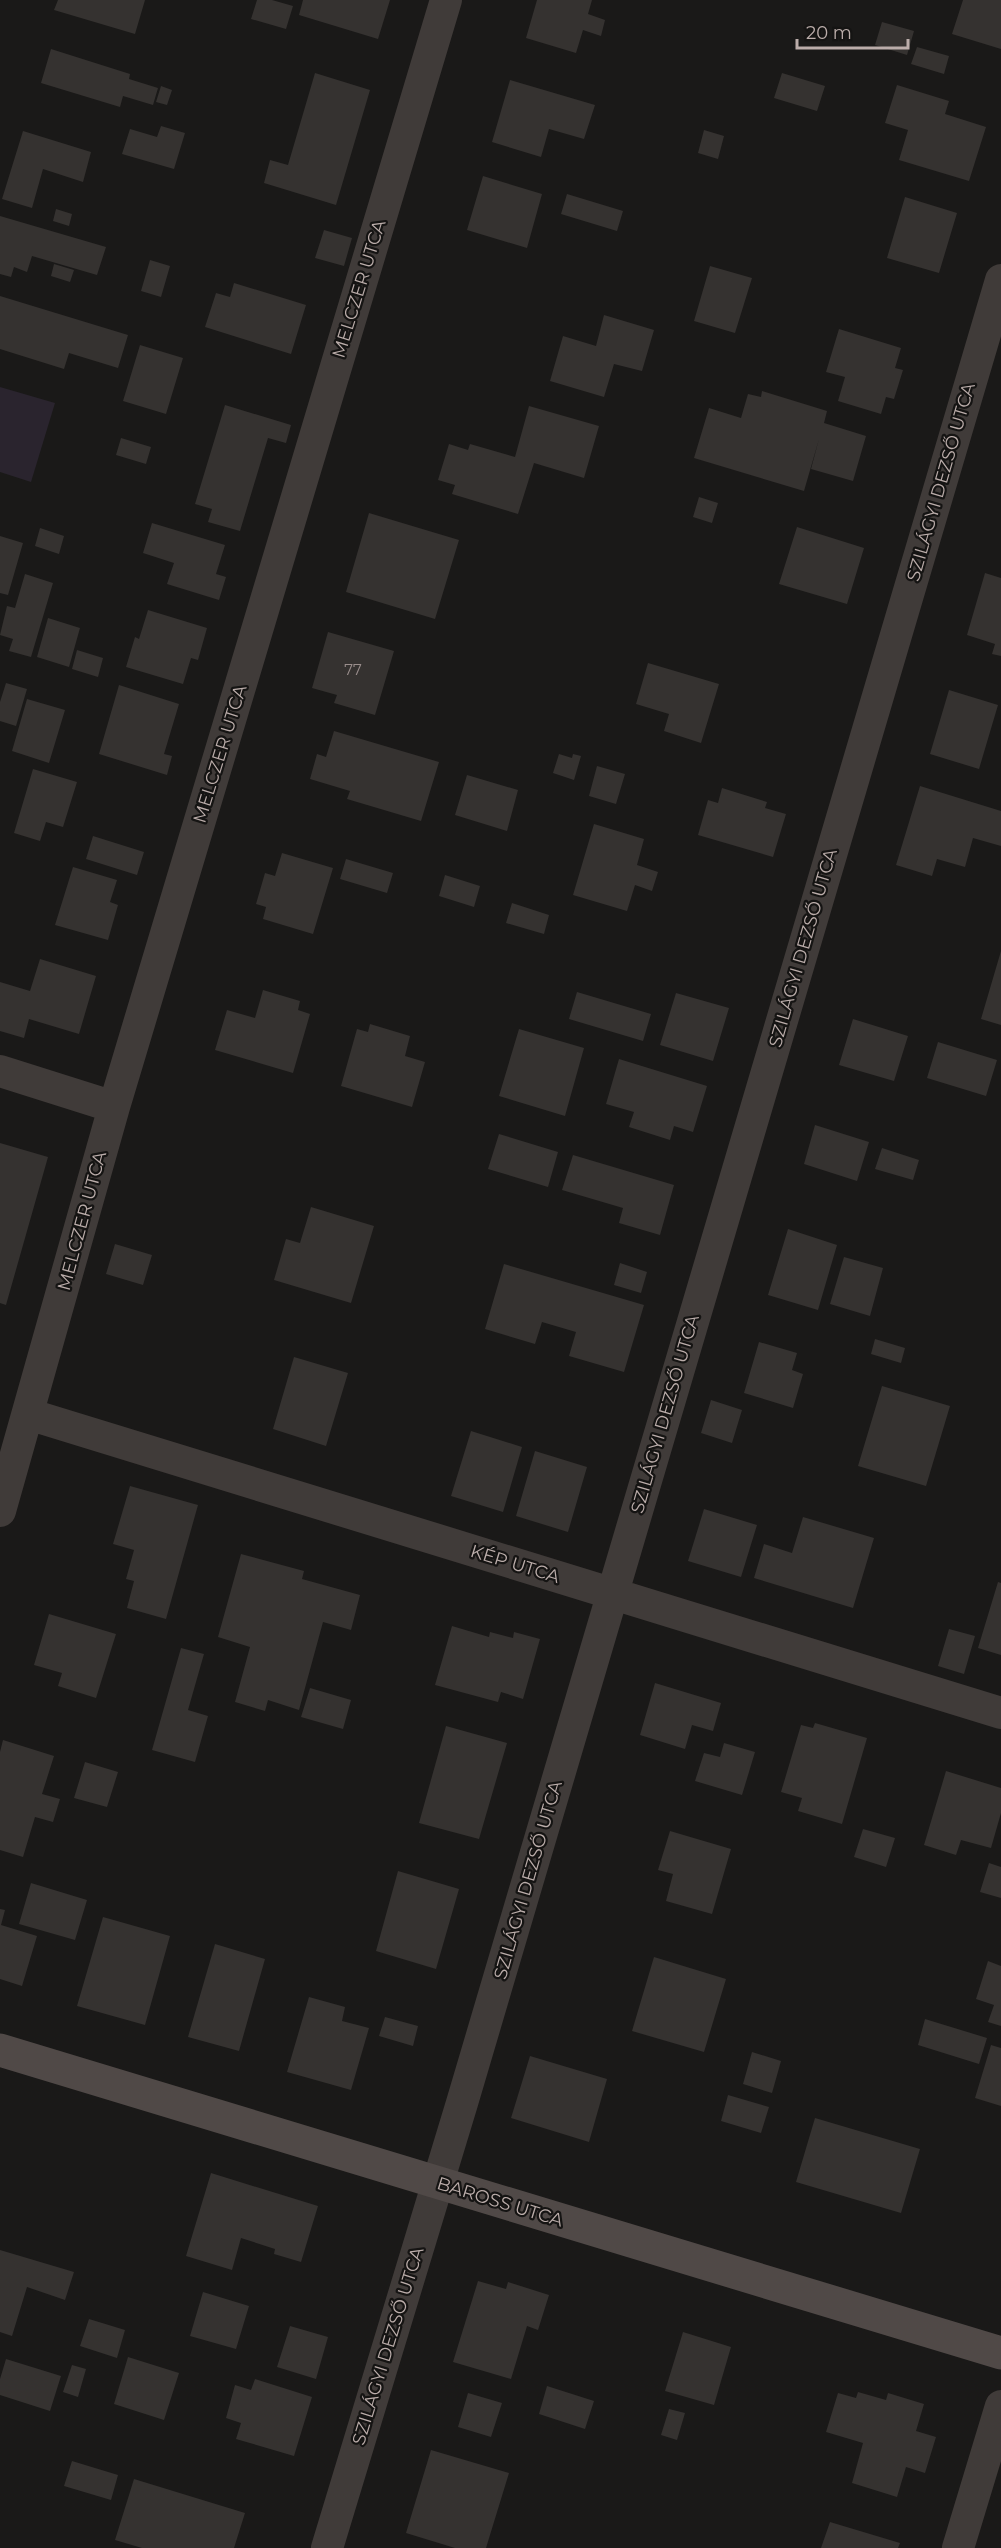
<svg xmlns="http://www.w3.org/2000/svg" width="1001" height="2548" viewBox="0 0 1001 2548" font-family="Montserrat,sans-serif">
  <style>
    .green { fill: #2a242e }
    .building { fill: #353230 }
    .lines { fill: none; stroke-linecap: round; stroke-linejoin: round }
    .street { stroke: #403b39; stroke-width: 32 }
    .secondary { stroke: #504947; stroke-width: 33 }
    .labels { text-anchor: middle; stroke-width: 4.5; stroke-linejoin: round; paint-order: stroke }
    .number-label { font-size: 15px; fill: #9a8e8c }
    .street-label { font-size: 18px; fill: #bbadaa; stroke: #151413 }
  </style>
  <rect width="100%" height="100%" fill="#1a1918"/>
  <path class="green" d="M0,387L55,403L31,482L0,472Z"/>
  <path class="building" d="M58,0H145L135,34L54,10Z
    M257,0H272L293,6L286,29L251,19Z
    M303,0H390L378,39L299,15Z
    M537,0H592L588,14L605,20L601,36L583,30L576,53L526,38Z
    M963,0H1001V49L952,34Z
    M882,22L914,31L907,55L875,45Z
    M917,47L949,56L944,74L911,64Z
    M51,49L130,74L129,79L158,88L153,105L123,96L120,107L41,83Z
    M315,73L370,90L336,205L264,183L270,160L288,165Z
    M782,73L825,86L817,111L774,98Z
    M510,80L595,105L584,139L549,129L541,157L492,142Z
    M897,85L949,101L945,114L986,127L969,181L899,160L908,130L885,123Z
    M161,86L172,90L167,105L156,102Z
    M161,126L185,133L174,169L122,154L130,129L157,137Z
    M704,130L724,136L718,159L698,153Z
    M23,131L91,152L83,182L43,169L32,208L2,199Z
    M483,176L542,194L527,248L467,230Z
    M567,194L623,211L617,231L561,214Z
    M905,197L957,213L939,273L887,258Z
    M56,209L72,214L69,226L53,221Z
    M0,216L106,247L97,275L32,256L27,272L14,267L11,277L0,274Z
    M324,230L352,238L344,266L315,258Z
    M150,260L170,266L161,297L141,291Z
    M54,264L74,270L70,282L51,276Z
    M710,266L752,278L735,333L694,321Z
    M234,283L306,305L291,354L205,327L216,293L230,297Z
    M0,296L128,335L118,368L69,353L64,369L0,349Z
    M604,315L654,330L642,371L614,364L604,397L550,381L563,336L596,346Z
    M839,329L901,348L895,368L903,370L894,399L886,397L881,414L838,401L845,377L826,372Z
    M140,345L183,358L166,414L123,401Z
    M762,391L827,411L824,423L866,436L853,481L811,469L819,439L804,491L694,458L709,408L741,418L748,394L761,397Z
    M225,405L291,425L286,443L268,438L240,531L208,522L212,509L195,504Z
    M529,406L599,426L584,478L534,463L518,514L452,494L455,485L438,480L449,444L468,450L470,444L515,457Z
    M121,438L151,447L146,464L116,455Z
    M699,497L718,503L712,523L693,517Z
    M369,513L459,540L435,619L346,592Z
    M152,523L225,545L216,574L226,577L219,600L167,584L174,563L143,553Z
    M797,527L864,548L847,604L779,584Z
    M40,528L64,536L59,554L35,546Z
    M0,536L23,543L8,595L0,593Z
    M985,573L1001,578V656L992,654L995,644L967,635Z
    M25,574L53,583L31,657L9,651L13,639L0,635L7,606L15,608Z
    M148,610L207,628L198,660L191,658L183,684L126,667L135,637L139,639Z
    M48,618L80,628L69,667L37,657Z
    M328,632L394,651L375,715L334,703L337,695L312,688Z
    M77,650L103,658L98,677L72,669Z
    M648,663L719,684L701,743L664,731L669,714L636,704Z
    M6,683L27,689L16,726L0,721V702Z
    M119,685L179,704L164,754L172,756L167,775L99,754Z
    M949,690L998,705L979,769L930,754Z
    M27,699L65,710L49,763L12,751Z
    M334,731L439,762L421,821L347,799L350,791L310,779L317,754L326,757Z
    M559,754L572,758L573,754L581,756L574,780L553,773Z
    M597,766L625,774L616,804L589,796Z
    M33,769L77,782L63,827L46,822L40,841L14,833Z
    M467,775L518,790L507,831L455,815Z
    M920,786L1001,811V846L973,838L965,867L937,859L932,876L896,865Z
    M722,788L767,802L765,808L786,814L773,857L698,835L708,800L718,803Z
    M594,824L644,839L637,865L658,872L652,891L635,885L627,911L573,895Z
    M93,836L144,852L137,875L86,859Z
    M282,853L333,868L313,934L263,919L266,907L256,904L265,873L275,876Z
    M346,859L393,873L387,893L340,879Z
    M73,867L117,880L110,902L118,905L108,940L55,925Z
    M445,875L480,886L474,907L439,896Z
    M512,903L549,915L544,934L506,923Z
    M1001,951V1025L981,1019Z
    M40,959L96,976L79,1034L29,1019L24,1038L0,1031V982L30,991Z
    M263,990L300,1001L298,1010L310,1014L293,1073L215,1050L227,1010L255,1018Z
    M577,992L651,1014L643,1041L569,1019Z
    M676,993L729,1008L713,1061L660,1045Z
    M853,1019L908,1036L894,1081L839,1065Z
    M370,1024L410,1036L405,1056L425,1062L412,1107L341,1086L357,1029L368,1032Z
    M519,1029L584,1048L565,1116L499,1096Z
    M938,1042L997,1060L986,1096L927,1078Z
    M619,1059L707,1086L693,1132L674,1126L670,1140L629,1127L634,1112L606,1104Z
    M815,1125L869,1142L857,1181L804,1164Z
    M499,1134L558,1152L548,1187L488,1169Z
    M0,1143L48,1157L6,1305L0,1303Z
    M882,1148L919,1160L913,1180L875,1169Z
    M573,1155L674,1185L660,1235L619,1223L623,1208L562,1190Z
    M311,1207L374,1226L351,1303L274,1280L286,1239L300,1243Z
    M788,1229L837,1245L818,1310L768,1295Z
    M115,1244L152,1255L143,1285L106,1274Z
    M844,1257L883,1268L870,1316L830,1304Z
    M620,1263L647,1272L641,1293L614,1285Z
    M504,1264L644,1305L624,1372L569,1356L576,1332L542,1322L535,1344L485,1329Z
    M875,1339L905,1348L901,1363L871,1354Z
    M759,1342L797,1353L792,1370L803,1374L793,1408L744,1393Z
    M294,1357L348,1373L326,1446L273,1429Z
    M882,1386L950,1406L926,1486L858,1466Z
    M711,1400L742,1410L732,1443L701,1433Z
    M471,1431L522,1447L503,1512L451,1496Z
    M535,1451L587,1467L568,1532L516,1516Z
    M130,1486L198,1505L166,1619L127,1608L134,1581L126,1579L134,1550L113,1544Z
    M704,1509L757,1525L741,1577L688,1561Z
    M803,1517L874,1538L853,1608L754,1578L764,1544L792,1553Z
    M241,1554L304,1571L302,1579L360,1595L351,1630L323,1622L299,1710L268,1700L265,1711L235,1702L250,1647L218,1637Z
    M998,1582L1001,1583V1655L978,1648Z
    M49,1614L116,1634L96,1698L58,1686L62,1673L34,1665Z
    M452,1626L489,1637L490,1632L513,1638L514,1632L540,1639L523,1699L501,1692L498,1702L435,1685Z
    M949,1629L975,1636L964,1674L938,1666Z
    M181,1648L204,1654L188,1710L208,1716L195,1762L152,1750Z
    M655,1683L721,1703L713,1731L692,1725L685,1749L640,1735Z
    M310,1688L351,1700L343,1729L301,1717Z
    M815,1723L867,1738L842,1824L798,1811L802,1798L781,1792L801,1725L813,1728Z
    M446,1726L507,1743L479,1839L419,1823Z
    M3,1740L54,1756L42,1794L60,1799L53,1822L35,1817L23,1857L0,1850V1752Z
    M724,1743L755,1752L742,1795L695,1781L704,1753L720,1757Z
    M85,1762L118,1772L107,1807L74,1798Z
    M946,1771L1001,1788V1813L991,1848L961,1840L956,1855L924,1845Z
    M863,1829L895,1838L886,1867L854,1857Z
    M670,1831L731,1849L712,1914L666,1901L673,1874L658,1870Z
    M989,1863L1001,1867V1898L980,1892Z
    M398,1871L459,1889L436,1969L376,1951Z
    M31,1883L87,1900L75,1940L19,1924Z
    M0,1909L5,1910L1,1925L37,1936L22,1986L0,1979Z
    M103,1917L170,1936L145,2025L77,2006Z
    M215,1944L265,1959L239,2051L188,2037Z
    M654,1957L726,1979L704,2052L632,2031Z
    M988,1961L1001,1966V2026L988,2022L994,2005L976,1999Z
    M309,1997L345,2007L342,2021L369,2028L351,2090L287,2072Z
    M385,2017L418,2026L413,2046L379,2036Z
    M925,2019L987,2038L979,2064L918,2045Z
    M991,2045L1001,2048V2106L975,2098Z
    M752,2052L781,2061L772,2093L743,2084Z
    M530,2056L607,2079L589,2142L511,2118Z
    M728,2095L769,2107L761,2133L721,2121Z
    M815,2118L920,2149L901,2213L796,2182Z
    M211,2173L318,2206L301,2262L274,2254L275,2249L241,2238L232,2270L186,2256Z
    M0,2250L74,2272L65,2300L27,2287L12,2336L0,2332Z
    M478,2281L506,2289L508,2282L549,2295L538,2330L527,2326L511,2379L453,2362Z
    M203,2292L249,2306L236,2349L190,2336Z
    M89,2319L125,2330L117,2358L80,2346Z
    M290,2326L328,2337L316,2379L277,2367Z
    M683,2332L731,2347L714,2405L665,2391Z
    M128,2357L179,2373L164,2420L114,2404Z
    M6,2359L61,2376L50,2411L0,2395V2379Z
    M72,2365L86,2369L78,2397L63,2392Z
    M255,2379L312,2397L294,2456L236,2439L241,2423L226,2418L235,2385L251,2390Z
    M547,2386L594,2401L585,2429L539,2414Z
    M858,2392L886,2400L888,2393L924,2404L916,2431L936,2437L925,2473L906,2467L897,2497L852,2483L863,2443L826,2432L838,2393L856,2398Z
    M468,2393L502,2403L491,2437L458,2427Z
    M669,2409L685,2413L677,2440L661,2435Z
    M431,2450L509,2473L486,2548H455L406,2533Z
    M72,2461L118,2475L111,2500L64,2486Z
    M134,2479L245,2513L234,2548H142L115,2540Z
    M830,2522L900,2543L898,2548H821Z"/>
  <g class="lines">
    <path class="street" d="M0,1071L114,1107
      M28,1414L1001,1713
      M0,1511L114,1107L446,0
      M327,2548L462,2103L1001,280
      M958,2548L1001,2406"/>
    <path class="secondary" d="M0,2050L1001,2353"/>
  </g>
  <g class="labels">
    <g class="number-label">
      <text x="353" y="675">77</text>
    </g>
    <g class="street-label">
      <text transform="translate(359 289) rotate(-73)" y="6">MELCZER UTCA</text>
      <text transform="translate(941 482) rotate(-74)" y="6">SZILÁGYI DEZSŐ UTCA</text>
      <text transform="translate(220 754) rotate(-73)" y="6">MELCZER UTCA</text>
      <text transform="translate(803 948) rotate(-74)" y="6">SZILÁGYI DEZSŐ UTCA</text>
      <text transform="translate(82 1221) rotate(-75)" y="6">MELCZER UTCA</text>
      <text transform="translate(665 1414) rotate(-74)" y="6">SZILÁGYI DEZSŐ UTCA</text>
      <text transform="translate(515 1564) rotate(17)" y="6">KÉP UTCA</text>
      <text transform="translate(528 1880) rotate(-74)" y="6">SZILÁGYI DEZSŐ UTCA</text>
      <text transform="translate(500 2202) rotate(17)" y="6">BAROSS UTCA</text>
      <text transform="translate(388 2346) rotate(-73)" y="6">SZILÁGYI DEZSŐ UTCA</text>
    </g>
  </g>
  <path d="M797 39v9h111v-9" fill="none" stroke="#bbadaa" stroke-width="3"/>
  <text x="806" y="39" font-size="18" fill="#bbadaa" stroke="#151413" stroke-width="4.5" paint-order="stroke">20 m</text>
</svg>
